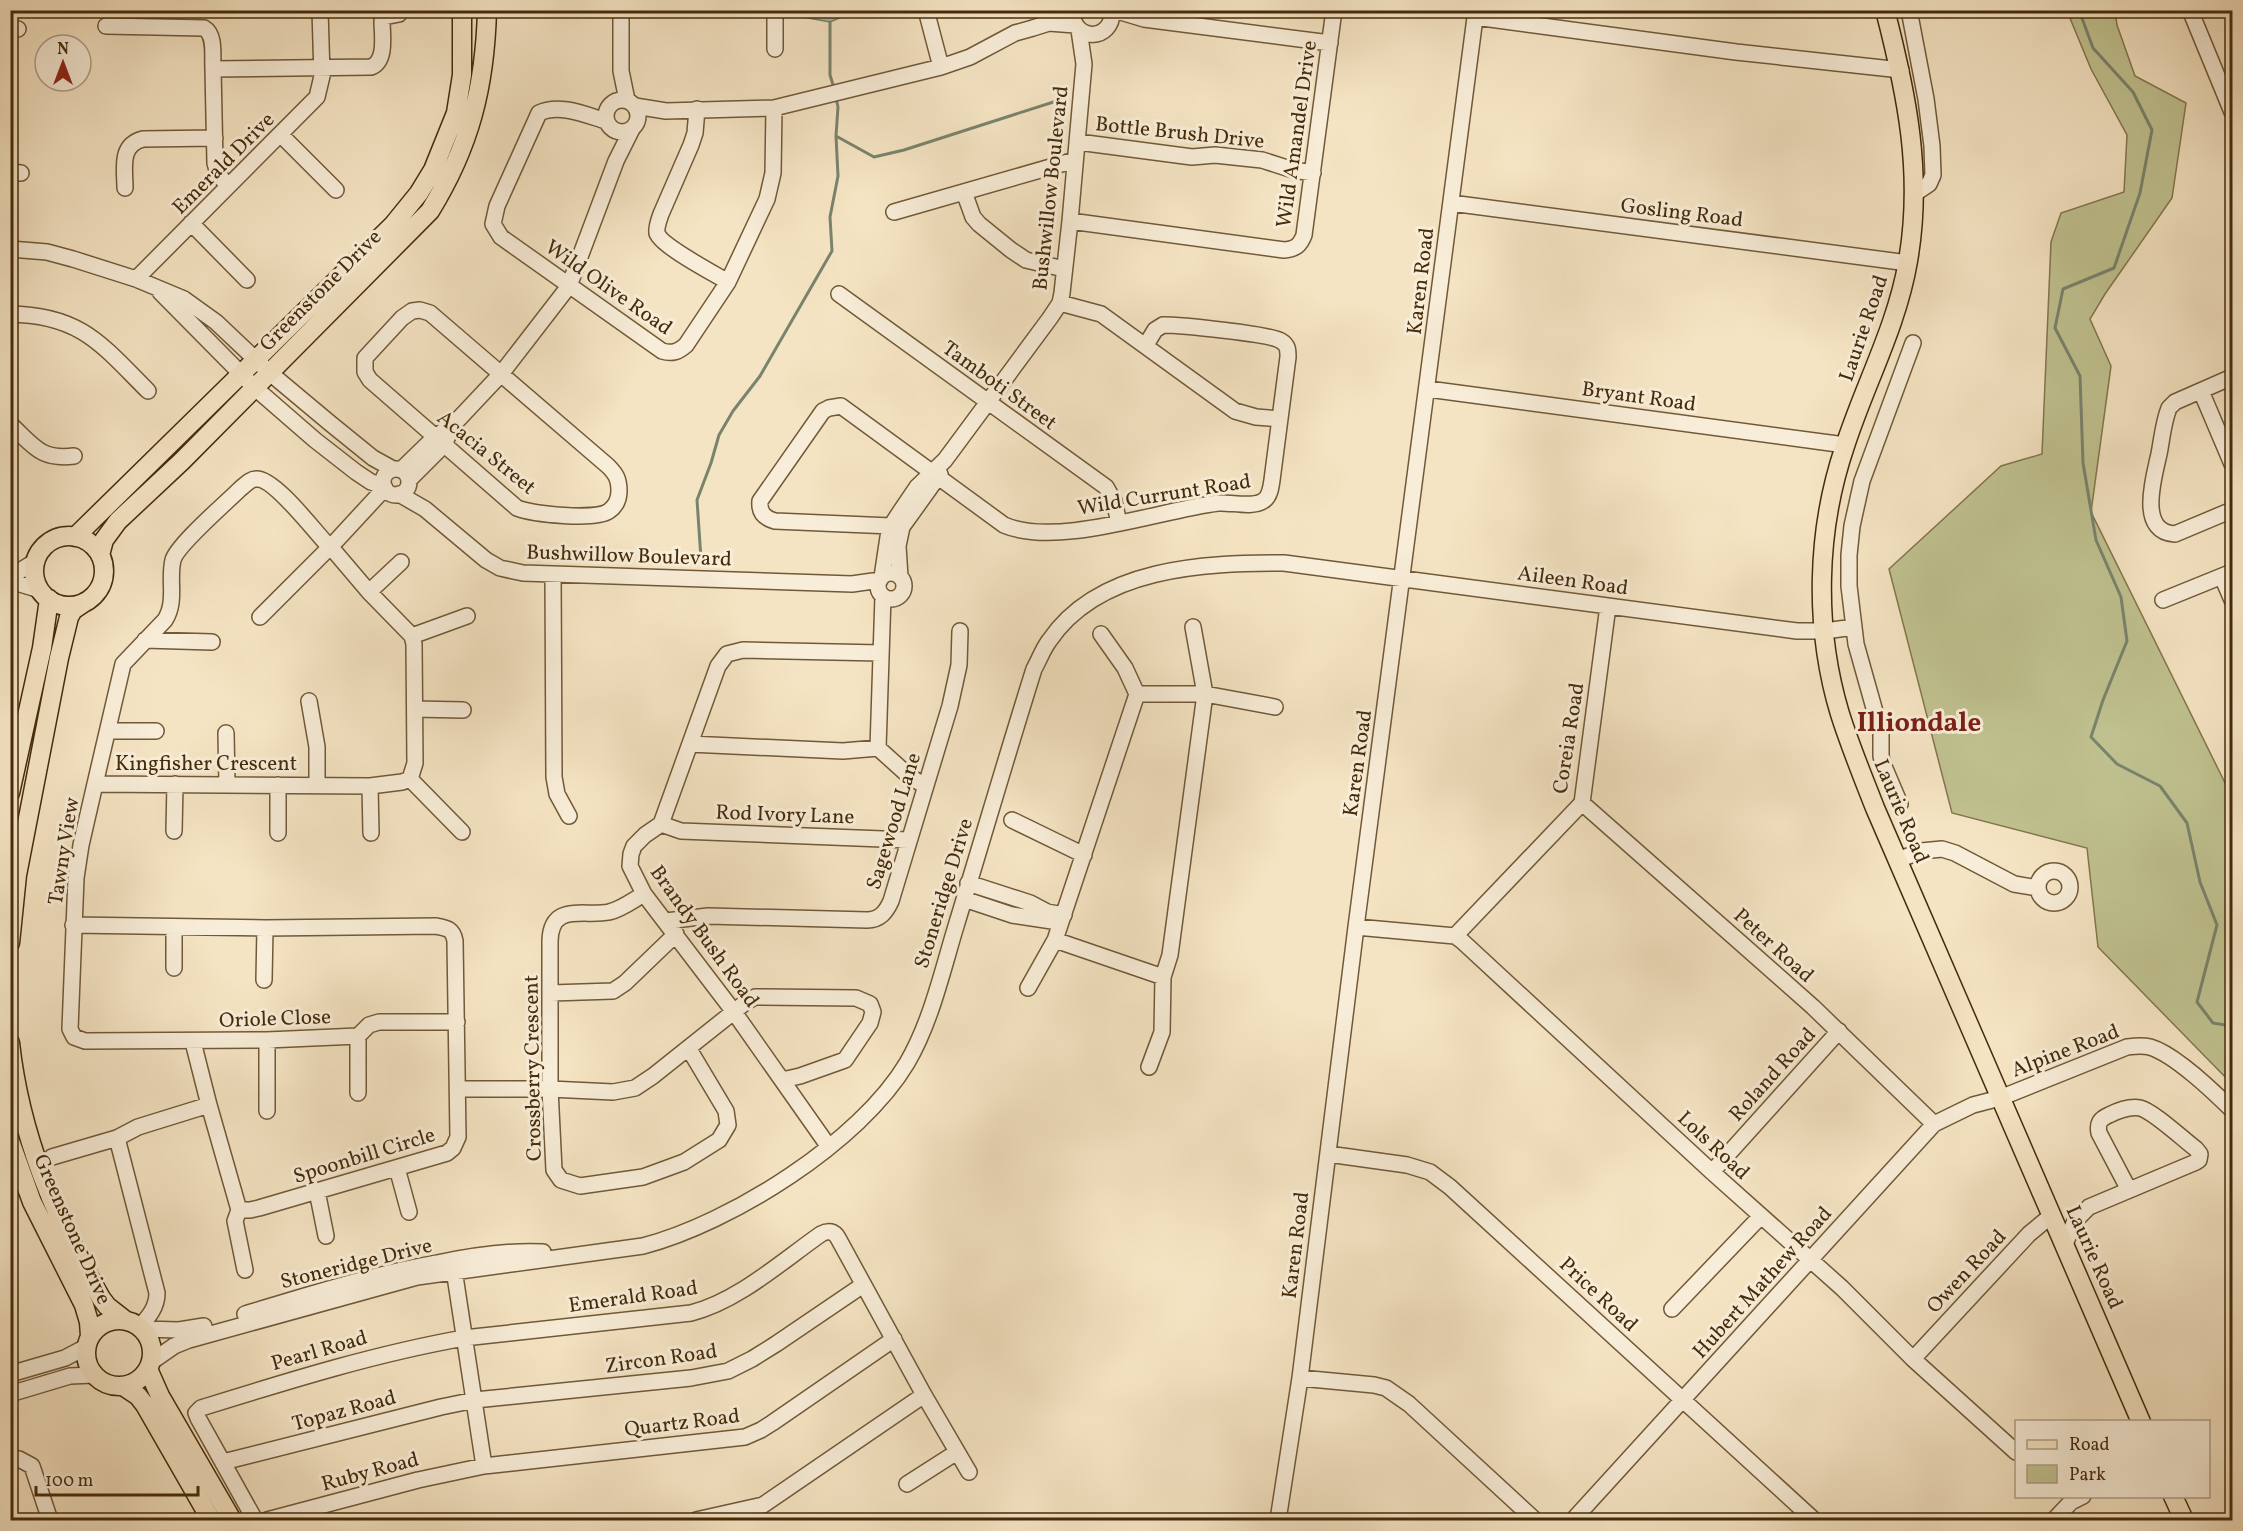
<svg xmlns="http://www.w3.org/2000/svg" width="2243" height="1531" viewBox="0 0 2243 1531" font-family="Vollkorn,serif">
  <style>
    .green { fill: #c0c290; stroke: #82764d; stroke-width: 1.5 }
    .water { fill: #9cbfb1; stroke: #79846e; stroke-width: 1.5 }
    .lines { fill: none; stroke-linecap: round; stroke-linejoin: round }
    .stream { stroke: #79846e; stroke-width: 3 }
    .minor-casing { stroke: #715938; stroke-width: 18 }
    .major-casing { stroke: #452b0a; stroke-width: 21 }
    .minor { stroke: #f8edd8; stroke-width: 15 }
    .major { stroke: #f5e4c3; stroke-width: 18 }
    .labels { text-anchor: middle; stroke-width: 6; stroke-linejoin: round; paint-order: stroke }
    .street-label { font-size: 21px; fill: #452b0a; stroke: #f8edd8 }
    .district-label { font-size: 27px; font-weight: bold; fill: #7a1f14; stroke: #f8edd8 }
  </style>
  <rect width="100%" height="100%" fill="#f5e4c3"/>
  <filter id="stains"><feTurbulence type="fractalNoise" baseFrequency=".00333" numOctaves="4"/><feColorMatrix values="0 0 0 0 .2 0 0 0 0 .09 0 0 0 0 .02 0 0 0 .5 -.17"/></filter>
  <radialGradient id="worn" r=".72"><stop offset=".6" stop-color="#630" stop-opacity="0"/><stop offset="1" stop-color="#630" stop-opacity=".3"/></radialGradient>
  <path class="green" d="M2067,11H2115L2117,25L2135,76L2186,103L2172,198L2105,294L2090,319L2111,366L2091,512L2232,797V1084L2098,947L2087,848L1952,813L1889,569L2001,466L2042,454L2051,242L2061,213L2124,192L2127,135L2091,69Z"/>
  <path class="water" d="M802,11H849V14L830,22L803,17Z"/>
  <g class="lines">
    <path class="stream" d="M2079,10L2093,48L2133,92L2152,130L2140,193L2114,268L2063,289L2055,328L2080,376L2083,463L2096,540L2121,597L2127,641L2103,700L2091,737L2117,764L2160,786L2187,823L2200,882L2217,925L2197,1002L2213,1023L2232,1026
      M830,22V75L834,88
      M836,136L874,157L904,150L1066,98
      M701,559L697,500L711,463L719,435L733,411L760,376L832,251L830,217L838,176L836,136L838,107L836,98"/>
    <defs>
      <path id="minor" d="M621,10V71L627,100
        M775,10V49
        M926,10L941,67
        M1073,10C1070,42 1114,43 1112,10
        M1114,10L1144,19L1330,43
        M1909,10L1926,99L1932,146L1933,175L1929,184L1914,194
        M2190,10L2232,112
        M1475,17L1736,52L1901,70
        M106,26L204,28C216,35 212,56 213,69
        M10,29H18
        M606 116a16 16 0 1 1 32 0a16 16 0 1 1-32 0Z
        M635,106L666,111L774,108L941,67L970,57L1015,33L1033,28L1049,23L1075,25
        M697,109L695,133L691,145L661,214C659,220 656,227 657,233C661,246 715,274 728,282
        M606,121C586,115 559,103 539,113L497,206L493,224L501,237L662,351C672,354 678,352 686,345L728,282L767,199L773,173L774,108
        M281,135L336,190
        M1078,142L1192,157L1215,155L1262,160L1293,170L1313,173
        M10,172L21,173
        M228,186L218,174L215,163L213,69L371,67C387,61 382,34 382,21L384,17L399,14
        M125,188C125,169 119,145 143,139L215,138
        M964,192L973,217L979,224L1011,250L1026,260L1064,269
        M1451,203L1908,263
        M894,212L1075,160
        M1070,221L1284,250C1295,249 1300,246 1304,235L1334,10
        M191,223L247,280
        M10,249L47,252L73,259L136,279L184,299L216,322L270,373L331,424L373,458L393,469
        M136,279L317,97L322,76L320,10
        M160,292L254,387L315,440L356,472L371,482L384,486
        M839,294L1106,487L1114,501L1119,523
        M1060,303L1101,314L1235,411L1256,417L1280,419
        M420,310L430,313L608,466C616,474 619,479 619,491C619,499 616,506 609,511C595,521 533,514 517,508L370,380L365,372V358L402,318L412,311Z
        M10,314C81,315 102,345 148,391
        M2232,377L2175,402L2169,408C2163,423 2162,439 2159,454C2154,477 2137,532 2175,534L2232,510
        M1428,389L1845,445
        M2201,391L2232,464
        M10,424C34,446 40,460 74,456
        M383 482a13 13 0 1 1 26 0a13 13 0 1 1-26 0Z
        M401,470L435,437L453,425L501,374L569,286L616,161L632,129
        M409,480L444,445L448,436
        M399,494L425,509L486,560L500,568L523,573L852,584L880,580
        M901,529L891,526L775,521C764,518 759,512 760,501L823,411L829,408L841,406L1004,525C1058,548 1160,510 1218,503C1231,502 1252,508 1263,501C1270,497 1271,487 1272,480L1288,357C1288,350 1288,345 1281,341C1272,334 1179,325 1163,325L1155,330L1146,345
        M336,541L385,488
        M325,542C313,529 273,477 256,479C250,479 245,485 240,489C227,502 177,545 173,560C168,580 177,601 165,620L123,664L95,784L370,786L402,782L410,779L415,763L414,644L412,636L369,592L335,552
        M878 586a13 13 0 1 1 26 0a13 13 0 1 1-26 0Z
        M553,574L554,777L557,794L569,816
        M10,577L36,561
        M882,577L888,537L891,526L898,515L917,487L945,460L1050,318L1060,303L1062,293L1070,221L1084,64L1079,30
        M900,577L898,546L902,527L940,474
        M2222,577L2232,600
        M10,581L40,590
        M369,592L401,562
        M883,596L878,748L909,776L925,786
        M2163,600L2232,572
        M260,617L326,551
        M412,636L467,616
        M145,640L212,642
        M1137,694H1205L1275,707
        M309,701L317,747V784
        M415,709L463,710
        M108,731H156
        M226,733L227,784
        M690,744L843,751L878,748
        M410,779L462,832
        M95,784L81,845L76,878L70,1029L74,1037L85,1041L267,1040L358,1036
        M370,786L371,833
        M1582,803L1813,1007L1934,1124
        M1900,804L1883,764L1881,756V733L1856,644L1849,586V555L1852,526L1862,481L1913,343
        M1012,820L1084,855
        M661,824L681,831L908,840
        M174,831L175,784
        M278,833V785
        M1898,860L1921,851L1942,849L1955,853L2014,884L2038,888
        M2038 887a16 16 0 1 1 32 0a16 16 0 1 1-32 0Z
        M968,883L1030,903L1047,912L1064,915
        M644,894C633,900 622,909 609,912C584,917 551,902 550,941V1089L554,1170L561,1180L580,1186L643,1177L684,1162L719,1140L728,1125L726,1111L689,1049
        M964,899L1012,915L1052,921
        M666,921L708,916L867,920C880,920 886,912 891,901L950,706L959,665L960,631
        M73,925L265,928L436,926C447,928 453,929 455,941L458,1137L453,1148L447,1153L259,1208L250,1210H239L209,1105L193,1042
        M174,927V968
        M1356,927L1455,936L1462,941L1712,1172L1842,1288L1913,1359L2016,1452
        M1455,936L1582,803L1608,606
        M1055,940L1163,977
        M264,980L265,928
        M1028,988L1055,940L1137,694L1125,668L1101,634
        M551,993L613,991L625,983L676,934
        M1149,1067L1162,1032L1163,977L1170,955L1205,694L1193,627
        M459,1089H550L613,1092L635,1088L653,1076L746,1002L755,997L856,998L870,1004L873,1012L870,1023L845,1060L800,1076L782,1080
        M358,1093V1036L369,1025L379,1022H457
        M267,1111V1040
        M117,1138L157,1293C157,1307 149,1317 139,1327
        M829,1147L734,1012L644,894L630,866L631,854L634,846L645,835L661,824L718,666L727,654L743,650L881,653
        M1328,1154L1407,1165L1430,1172L1450,1187L1814,1520
        M52,1157L117,1138L138,1127L209,1105
        M397,1168L409,1212
        M1712,1172L1839,1031
        M317,1191L326,1236
        M239,1210L235,1221L245,1270
        M2065,1244L2075,1221L2089,1207L2196,1162L2199,1160L2200,1154L2196,1149C2184,1140 2153,1111 2140,1108C2130,1106 2117,1111 2109,1115C2100,1119 2097,1123 2099,1133L2129,1190
        M453,1263L484,1466
        M1672,1309L1761,1216
        M245,1314C308,1295 371,1275 437,1263C471,1256 508,1250 543,1252
        M142,1329L179,1330L204,1326
        M1913,1359L2029,1234L2052,1215
        M151,1362L174,1346L189,1340L417,1277L643,1246C731,1223 860,1142 907,1063C931,1022 942,972 956,926C982,841 1007,755 1034,669C1039,660 1043,649 1049,641C1099,567 1204,563 1284,563L1797,631H1825L1854,627
        M10,1374L65,1358L86,1347
        M1300,1378L1374,1385L1386,1388L1409,1404L1535,1520
        M10,1394L70,1376L94,1375
        M10,1459H19L32,1466L50,1520
        M223,1462L441,1407L475,1400L691,1378L728,1371L752,1359L776,1344L863,1285
        M907,1484L957,1452
        M255,1520L198,1418L196,1413L201,1408C288,1381 374,1354 464,1338L691,1313C738,1301 781,1262 821,1234C828,1230 834,1231 838,1238L924,1395L969,1472
        M267,1520L418,1480L484,1466L745,1437L761,1430L772,1423L894,1339
        M696,1520L763,1505L924,1395
        M1278,1520L1300,1378L1356,927L1476,10
        M1573,1520L1934,1124L1973,1105L2000,1098L2127,1047C2135,1046 2142,1045 2150,1047C2174,1054 2214,1092 2232,1110
        M2054,1520L2071,1502L2083,1496"/>
      <path id="major" d="M1885,10C1907,95 1923,174 1908,261C1897,326 1865,384 1845,446C1816,531 1814,628 1840,714C1850,746 1863,777 1875,808L2141,1422
        M34 571a35 35 0 1 1 70 0a35 35 0 1 1-70 0Z
        M75,537L393,225L419,193L433,170L456,113L462,75V10
        M100,555L104,540L118,521L182,461L430,211C470,146 485,87 487,10
        M10,793L42,648L49,599
        M10,943L17,875L59,658L69,617L73,610L85,602
        M10,1043C20,1135 55,1218 101,1298L107,1306L125,1320
        M10,1141L32,1202L84,1305L89,1322L90,1336
        M86 1353a33 33 0 1 1 66 0a33 33 0 1 1-66 0Z
        M148,1369L160,1396L232,1520
        M123,1386L138,1396L145,1405L211,1520
        M2173,1496L2184,1520"/>
    </defs>
    <use href="#minor" class="minor-casing"/>
    <use href="#major" class="major-casing"/>
    <use href="#minor" class="minor"/>
    <use href="#major" class="major"/>
  </g>
  <g class="labels">
    <g class="street-label">
      <text transform="translate(1180 132) rotate(6)" y="7">Bottle Brush Drive</text>
      <text transform="translate(1296 134) rotate(-82)" y="7">Wild Amandel Drive</text>
      <text transform="translate(223 163) rotate(-45)" y="7">Emerald Drive</text>
      <text transform="translate(1050 188) rotate(-84)" y="7">Bushwillow Boulevard</text>
      <text transform="translate(1682 212) rotate(7)" y="7">Gosling Road</text>
      <text transform="translate(1420 281) rotate(-83)" y="7">Karen Road</text>
      <text transform="translate(609 287) rotate(35)" y="7">Wild Olive Road</text>
      <text transform="translate(320 290) rotate(-45)" y="7">Greenstone Drive</text>
      <text transform="translate(1863 328) rotate(-71)" y="7">Laurie Road</text>
      <text transform="translate(1000 385) rotate(36)" y="7">Tamboti Street</text>
      <text transform="translate(1639 396) rotate(8)" y="7">Bryant Road</text>
      <text transform="translate(487 452) rotate(39)" y="7">Acacia Street</text>
      <text transform="translate(1164 494) rotate(-9)" y="7">Wild Currunt Road</text>
      <text transform="translate(629 555) rotate(2)" y="7">Bushwillow Boulevard</text>
      <text transform="translate(1573 580) rotate(8)" y="7">Aileen Road</text>
      <text transform="translate(1568 738) rotate(-81)" y="7">Coreia Road</text>
      <text x="206" y="770">Kingfisher Crescent</text>
      <text transform="translate(1357 763) rotate(-82)" y="7">Karen Road</text>
      <text transform="translate(1902 811) rotate(67)" y="7">Laurie Road</text>
      <text transform="translate(785 814) rotate(2)" y="7">Rod Ivory Lane</text>
      <text transform="translate(893 821) rotate(-73)" y="7">Sagewood Lane</text>
      <text transform="translate(63 851) rotate(-81)" y="7">Tawny View</text>
      <text transform="translate(943 893) rotate(-73)" y="7">Stoneridge Drive</text>
      <text transform="translate(705 936) rotate(54)" y="7">Brandy Bush Road</text>
      <text transform="translate(1774 945) rotate(42)" y="7">Peter Road</text>
      <text transform="translate(275 1018) rotate(-2)" y="7">Oriole Close</text>
      <text transform="translate(2065 1050) rotate(-21)" y="7">Alpine Road</text>
      <text transform="translate(532 1068) rotate(-91)" y="7">Crossberry Crescent</text>
      <text transform="translate(1772 1074) rotate(-48)" y="7">Roland Road</text>
      <text transform="translate(1714 1145) rotate(43)" y="7">Lols Road</text>
      <text transform="translate(364 1155) rotate(-17)" y="7">Spoonbill Circle</text>
      <text transform="translate(73 1229) rotate(66)" y="7">Greenstone Drive</text>
      <text transform="translate(1295 1245) rotate(-83)" y="7">Karen Road</text>
      <text transform="translate(2095 1257) rotate(66)" y="7">Laurie Road</text>
      <text transform="translate(356 1263) rotate(-14)" y="7">Stoneridge Drive</text>
      <text transform="translate(1966 1271) rotate(-47)" y="7">Owen Road</text>
      <text transform="translate(1762 1282) rotate(-48)" y="7">Hubert Mathew Road</text>
      <text transform="translate(1599 1294) rotate(43)" y="7">Price Road</text>
      <text transform="translate(633 1296) rotate(-8)" y="7">Emerald Road</text>
      <text transform="translate(319 1350) rotate(-16)" y="7">Pearl Road</text>
      <text transform="translate(661 1358) rotate(-8)" y="7">Zircon Road</text>
      <text transform="translate(344 1410) rotate(-15)" y="7">Topaz Road</text>
      <text transform="translate(682 1422) rotate(-7)" y="7">Quartz Road</text>
      <text transform="translate(370 1471) rotate(-15)" y="7">Ruby Road</text>
    </g>
    <g class="district-label">
      <text x="1919" y="731">Illiondale</text>
    </g>
  </g>
  <rect width="2243" height="1531" fill="none" stroke="#f5e4c3" stroke-width="36"/>
  <rect x="12" y="12" width="2219" height="1507" fill="none" stroke="#452b0a" stroke-width="3"/>
  <rect x="18" y="18" width="2207" height="1495" fill="none" stroke="#452b0a" stroke-width="1.5"/>
  <rect x="2015" y="1420" width="195" height="78" fill="#f8edd8" stroke="#b09f86" stroke-width="1.5"/>
  <rect x="2027" y="1440" width="30" height="9" fill="#f5e4c3" stroke="#b09f86" stroke-width="1.5"/>
  <text x="2069" y="1450" font-size="18" fill="#452b0a">Road</text>
  <rect x="2027" y="1465" width="30" height="18" fill="#c0c290" stroke="#b09f86" stroke-width="1.5"/>
  <text x="2069" y="1480" font-size="18" fill="#452b0a">Park</text>
  <g transform="translate(63 63)"><circle r="28" fill="#f8edd8" stroke="#b09f86" stroke-width="1.5"/>
  <path d="M0-4.5L10 22L0 15L-10 22Z" fill="#8f2418"/>
  <text y="-9" font-size="16" font-weight="bold" text-anchor="middle" fill="#452b0a">N</text>
  </g>
  <path d="M36 1486v9h162v-9" fill="none" stroke="#452b0a" stroke-width="3"/>
  <text x="45" y="1486" font-size="18" fill="#452b0a" stroke="#f8edd8" stroke-width="4.5" paint-order="stroke">100 m</text>
  <rect width="100%" height="100%" filter="url(#stains)"/>
  <rect width="100%" height="100%" fill="url(#worn)"/>
</svg>
